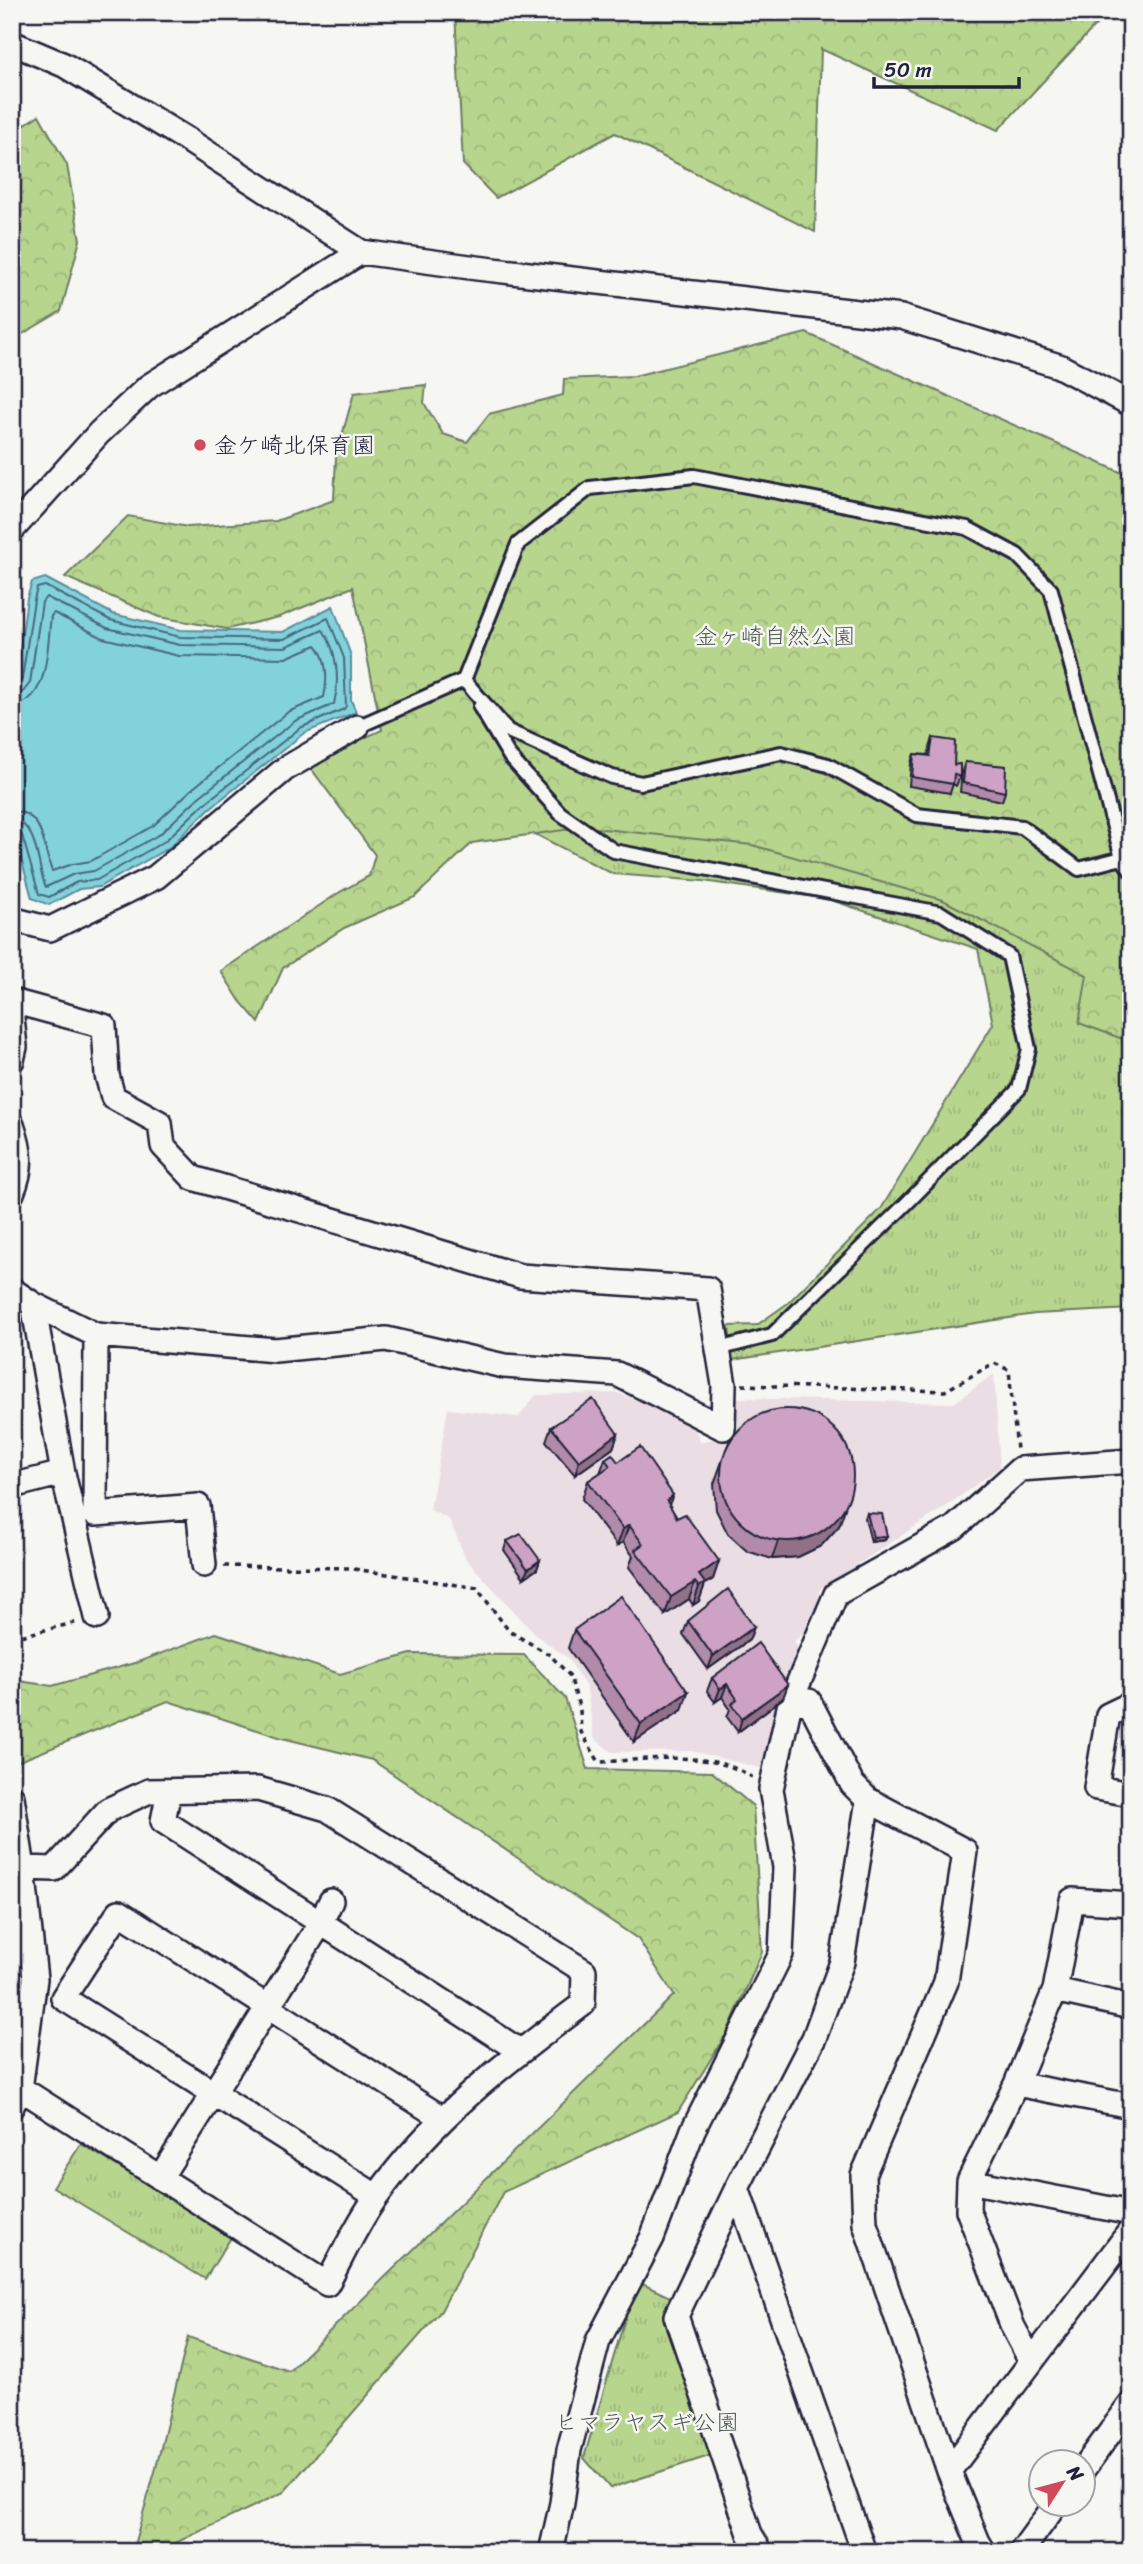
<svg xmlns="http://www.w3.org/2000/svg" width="1143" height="2564" viewBox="0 0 1143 2564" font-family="Sriracha,'Klee One',sans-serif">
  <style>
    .built { fill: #eadde4 }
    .grass { fill: url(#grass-tufts); stroke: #6d7c64; stroke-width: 2 }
    .forest { fill: url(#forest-crowns); stroke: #6d7c64; stroke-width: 2 }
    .water { fill: #82d2dc; stroke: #5c8c9c; stroke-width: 2 }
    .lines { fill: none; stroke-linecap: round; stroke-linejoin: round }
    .shore { stroke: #48687b; stroke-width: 2 }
    .service-casing { stroke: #22223b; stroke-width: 18 }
    .minor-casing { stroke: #22223b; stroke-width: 28 }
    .path { stroke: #22223b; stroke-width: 3.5; stroke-dasharray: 5 5; stroke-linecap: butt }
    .service { stroke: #f6f6f2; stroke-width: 12 }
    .minor { stroke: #f6f6f2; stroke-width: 23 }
    .wall { fill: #b18ba9; stroke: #22223b; stroke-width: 2 }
    .shaded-wall { fill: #907189; stroke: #22223b; stroke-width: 2 }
    .building { fill: #cea2c4; stroke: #22223b; stroke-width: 2 }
    .poi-dot { fill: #d1495b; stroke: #f6f6f2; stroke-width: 2.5 }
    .labels { text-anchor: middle; stroke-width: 5; stroke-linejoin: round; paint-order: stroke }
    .poi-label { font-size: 23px; fill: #22223b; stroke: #f6f6f2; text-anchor: start }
    .park-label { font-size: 23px; fill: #4f5854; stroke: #f6f6f2 }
  </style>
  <defs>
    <pattern id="grass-tufts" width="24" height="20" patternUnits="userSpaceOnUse" patternTransform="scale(1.75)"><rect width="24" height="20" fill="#b8d58e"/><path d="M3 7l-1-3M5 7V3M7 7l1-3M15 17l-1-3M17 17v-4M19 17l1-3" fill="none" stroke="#9eb77b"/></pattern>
    <pattern id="forest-crowns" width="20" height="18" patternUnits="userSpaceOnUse" patternTransform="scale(1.75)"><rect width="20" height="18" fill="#b8d58e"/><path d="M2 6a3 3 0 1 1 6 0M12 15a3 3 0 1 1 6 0" fill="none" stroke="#9eb77b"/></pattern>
  </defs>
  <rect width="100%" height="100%" fill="#f6f6f2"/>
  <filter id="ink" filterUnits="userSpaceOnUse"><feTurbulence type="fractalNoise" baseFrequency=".0143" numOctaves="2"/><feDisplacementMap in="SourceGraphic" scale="14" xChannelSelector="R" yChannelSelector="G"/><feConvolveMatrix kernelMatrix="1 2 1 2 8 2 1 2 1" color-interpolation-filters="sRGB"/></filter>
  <g filter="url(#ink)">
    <path class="built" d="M994,1374L1000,1467L948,1505L820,1589L813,1626L794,1641L798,1648L781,1692L771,1763L760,1768L692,1751L612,1752L594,1738L587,1689L568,1658L537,1636L466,1559L449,1519L430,1510L448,1409L519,1417L536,1395L617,1393L692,1421L700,1442L735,1434L734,1398L954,1403Z"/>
    <path class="grass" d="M1131,491V1309L1035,1314L732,1360L729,1326L757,1325L788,1303L881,1209L993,1024L978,949L828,899L703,881L613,874L486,809Z
      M81,2144L232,2236L205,2279L53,2187Z
      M636,2281L670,2297L665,2315L666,2328L712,2455L610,2488L584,2458Z"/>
    <path class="forest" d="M455,12H1108L998,130L821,49L815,232L615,133L496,198L463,164Z
      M39,115L67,165L80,240L61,311L19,336H12V133Z
      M806,333L1127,475L1131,472V1042L1079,1023L1087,975L943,900L752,845L585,827L472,843L415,897L344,928L283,968L259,1023L240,1001L221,971L340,892L369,876L375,855L310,767L342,748L382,730L353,587L279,617L227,629L159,617L65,577L128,516L188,527L276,521L334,500L336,457L354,393L426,385L424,403L443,434L467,442L489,414L563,395L564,379L634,376Z
      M216,1633L340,1674L411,1654L524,1655L565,1698L588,1769L712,1772L753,1806L762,1952L727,2033L678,2112L503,2192L441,2311L284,2492L156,2552H132L156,2468L188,2337L289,2371L674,1995L638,1939L372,1760L282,1738L168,1701L12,1764V1680L52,1686L138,1662Z"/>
    <path class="water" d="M45,578L113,614L181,630L283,632L333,606L351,656V700L356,712L304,733L209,809L170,847L99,887L79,889L49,905L32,898L13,829L12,817V707L27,598L32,582Z"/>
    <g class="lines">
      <path class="shore" d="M12,686L18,685L22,679L34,600L37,588L45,586L110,620L180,637L284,639L328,618L344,658L346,706L344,709L300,728L204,804L165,841L97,880L77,882L49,897L39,894L22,835L18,831L12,830
        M12,695L23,692L30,683L42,602L46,597L107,628L180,645L285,647L323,630C337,650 340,680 334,704L295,721L199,797L160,834L94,871L74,874L46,887C36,868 40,823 12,821
        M12,705C50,704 47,644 51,616L54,613L103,638L179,656L286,658L316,645C327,657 328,680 324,697L288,712L192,789L153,826L91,861L73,864L52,871C42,848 46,812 12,811"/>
      <defs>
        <path id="service" d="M480,707L510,757L560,813L614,851L941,913L1009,956L1029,1049L1019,1089L906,1204L772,1335L718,1349
          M357,727L464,680L518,544L590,488L694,476L967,528L1017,555L1051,590L1122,858L1079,869L1022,827L917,815L828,765L781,753L641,783L612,777L508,731L464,680
          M1122,858L1131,871"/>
        <path id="minor" d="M12,43L64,65L186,139L361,252L477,268L901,317L1059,366L1131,404
          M12,530L99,433L149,386L361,252
          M12,919L50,929L156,877L285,769L357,727
          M12,1001L104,1026L107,1075L113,1097L160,1123L163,1146L193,1178L520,1276L708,1289L724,1385L723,1428L617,1374L504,1366L386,1339L275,1350L96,1335L33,1304L12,1290
          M12,1018L15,1047L12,1060
          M12,1125C21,1151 23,1167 12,1193
          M33,1304L63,1473L97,1617
          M96,1335L95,1514L198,1506L204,1565
          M12,1486L63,1473
          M790,1703L809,1701L852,1784L868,1800
          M1131,1704L1108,1715L1096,1788L1131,1794
          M169,1791L163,1821L520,2051
          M12,1797L23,1868L35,1979L20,2089L12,2106
          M1055,1990L1131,2007
          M12,2083L327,2284C343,2255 357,2223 377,2196C432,2118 508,2060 583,2004L584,1971L327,1809L258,1789L149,1791L108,1810L54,1869L23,1868
          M1016,2084L1131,2106
          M160,2178L320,1924L331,1901
          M969,2181L1131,2213
          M737,2188L864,2552
          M376,2196L63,1998L119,1912L442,2118
          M1031,2361L1013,2327L968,2210L969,2181L1016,2084L1055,1990L1072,1900L1131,1904
          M1084,2468L1131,2404
          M949,2471L1131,2230
          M551,2552L562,2503L569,2450L598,2341L652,2238L693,2130L781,1954L785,1867L771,1789L790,1703L836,1594L954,1528L1020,1469L1131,1461
          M761,2552L750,2534L676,2316L737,2188L814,2038L842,1962L868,1800L965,1851L946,1982L863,2175L865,2224L949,2471L978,2542L984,2552
          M1021,2552L1056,2504"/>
      </defs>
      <use href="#service" class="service-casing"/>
      <use href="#minor" class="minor-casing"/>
      <path class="path" d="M742,1385L945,1391L994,1363L1009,1370L1017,1450
        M224,1566L348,1568L477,1588L509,1631L550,1655L570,1676L580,1710L581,1732L599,1762C649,1760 708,1749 752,1777
        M12,1638L78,1622"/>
      <use href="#service" class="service"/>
      <use href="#minor" class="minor"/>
    </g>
    <path class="wall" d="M933,738L954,765L960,777L956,786L953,784L950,793L909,786L911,763L914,754L928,755Z
      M965,762L1005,792L1002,801L960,792L962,771Z
      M551,1427L618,1434L613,1448L575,1475L546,1441Z
      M729,1442L839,1526L821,1546L798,1557L772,1559L747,1551L728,1534L716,1510L714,1484Z
      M605,1459L618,1462L673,1495L669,1505L677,1518L719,1561L713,1579L705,1584L699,1601L693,1605L689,1599L665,1615L629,1567L633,1556L623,1542L617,1546L582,1499L588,1481L600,1473Z
      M867,1513L887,1536L885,1540L871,1542L865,1518Z
      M507,1541L540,1560L537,1569L524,1578L504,1550Z
      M688,1621L754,1627L749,1640L708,1669L683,1634Z
      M574,1630L682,1710L634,1742L568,1648Z
      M712,1678L783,1698L738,1732L727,1717L730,1709L722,1697L715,1702L707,1691Z"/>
    <path class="shaded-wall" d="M618,1434L613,1448L575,1475L579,1461Z
      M845,1509L839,1526L821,1546L798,1557L772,1559L778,1541Z
      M629,1525L623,1542L617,1546L623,1529Z
      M887,1536L885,1540L871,1542L873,1537Z
      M540,1560L537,1569L524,1578L528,1569Z
      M719,1561L713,1579L705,1584L699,1601L693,1605L699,1587V1575Z
      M695,1582L689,1599L665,1615L671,1597Z
      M754,1627L749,1640L708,1669L713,1656Z
      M727,1684L722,1697L715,1702L720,1689Z
      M788,1685L783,1698L738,1732L742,1718Z
      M688,1692L682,1710L634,1742L641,1724Z"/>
    <path class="building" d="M933,738L955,741L954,765L960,764V777L954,774L953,784L912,777L914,754L930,756Z
      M965,762L1006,766L1005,792L963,783Z
      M593,1399L618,1434L579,1461L551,1427Z
      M721 1475a66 66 0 1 1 132 0a66 66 0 1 1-132 0Z
      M640,1447L673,1495L667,1501L677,1518L685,1514L719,1561L699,1575L705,1583L699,1587L695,1582L671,1597L635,1550L643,1544L629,1525L623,1529L588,1481L610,1466L605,1459L612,1454L618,1462Z
      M867,1513L882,1514L887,1536L873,1537Z
      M521,1534L540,1560L528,1569L507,1541Z
      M728,1589L754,1627L713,1656L688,1621Z
      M621,1596L688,1692L641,1724L574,1630Z
      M758,1643L788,1685L742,1718L732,1704L737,1699L727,1684L720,1689L712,1678Z"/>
  </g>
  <circle class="poi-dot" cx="200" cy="445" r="7"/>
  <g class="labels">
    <g class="poi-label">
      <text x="214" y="453">金ケ崎北保育園</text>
    </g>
    <g class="park-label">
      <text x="775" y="644">金ヶ崎自然公園</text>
      <text x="647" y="2430">ヒマラヤスギ公園</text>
    </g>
  </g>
  <rect width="1143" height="2564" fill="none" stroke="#f6f6f2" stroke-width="42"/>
  <rect x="21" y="21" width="1101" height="2522" fill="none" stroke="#22223b" stroke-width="2.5" filter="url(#ink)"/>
  <g transform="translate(1062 2483) rotate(54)"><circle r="33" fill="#f6f6f2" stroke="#a1a1a9" stroke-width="2"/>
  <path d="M0-5L12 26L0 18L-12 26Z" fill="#d1495b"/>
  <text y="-10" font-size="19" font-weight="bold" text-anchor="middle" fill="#22223b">N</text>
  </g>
  <path d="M874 77v10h145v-10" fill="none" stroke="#22223b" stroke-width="3.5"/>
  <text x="884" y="77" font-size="21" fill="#22223b" stroke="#f6f6f2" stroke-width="5" paint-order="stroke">50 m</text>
</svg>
